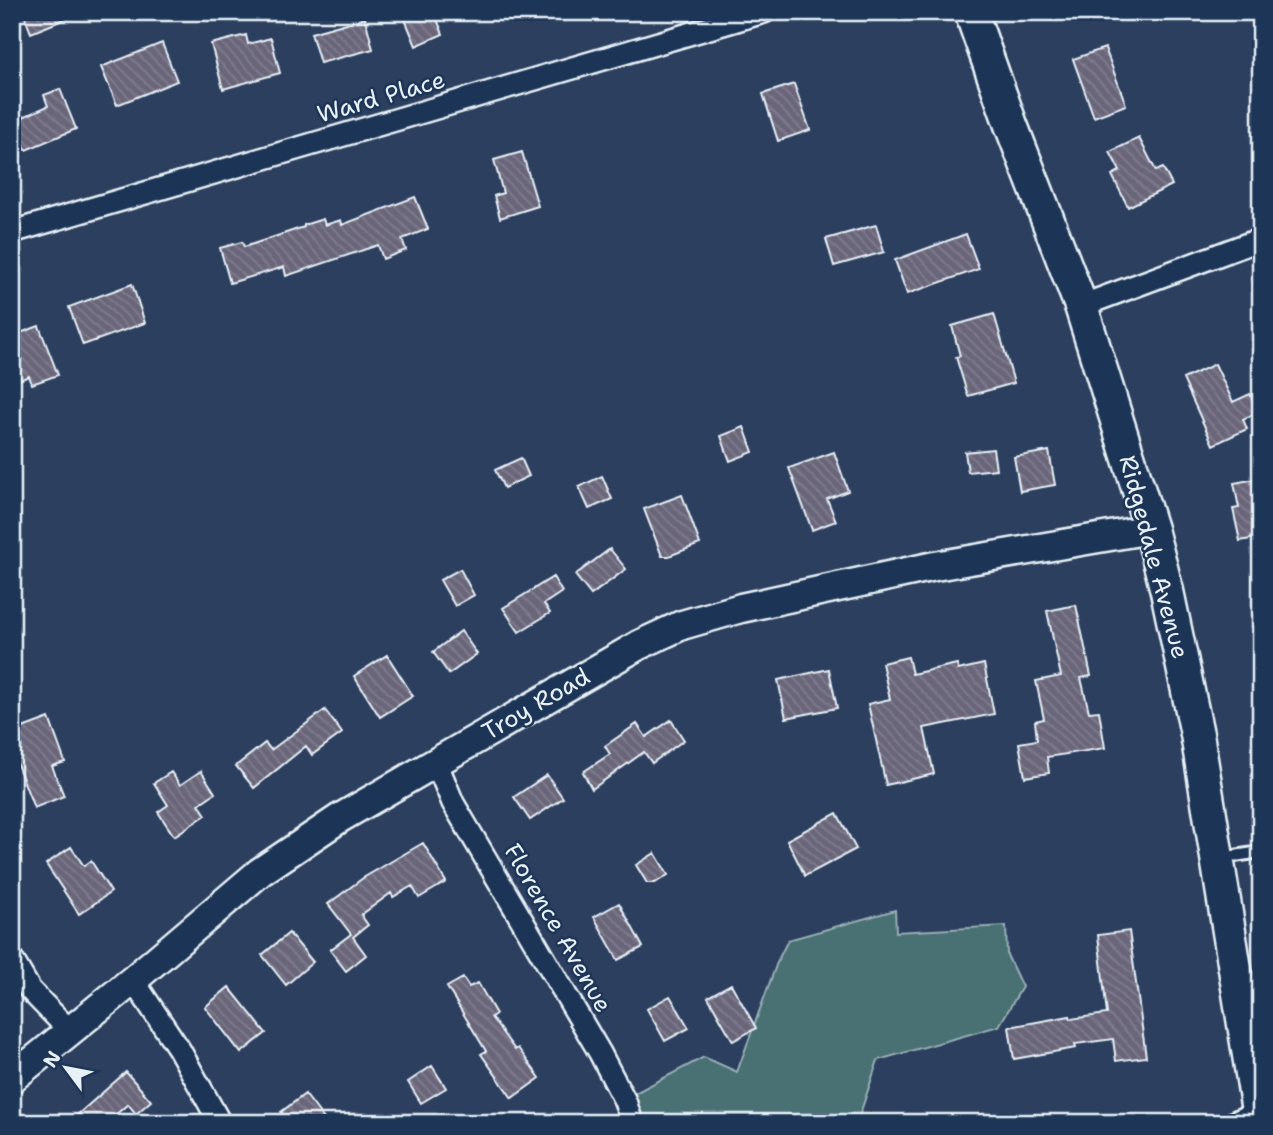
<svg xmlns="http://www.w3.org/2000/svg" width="1273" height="1135" viewBox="0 0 1273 1135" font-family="'Shantell Sans',sans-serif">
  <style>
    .grass { fill: #486f73; stroke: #98b0b6; stroke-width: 2 }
    .building { fill: url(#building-back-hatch); stroke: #e8f1f8; stroke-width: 2 }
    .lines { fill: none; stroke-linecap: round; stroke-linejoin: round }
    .service-casing { stroke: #e8f1f8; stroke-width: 16 }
    .minor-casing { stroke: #e8f1f8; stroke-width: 26 }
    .tertiary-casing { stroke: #e8f1f8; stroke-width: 33 }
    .secondary-casing { stroke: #e8f1f8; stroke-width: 37 }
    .service { stroke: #1d3557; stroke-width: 10 }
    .minor { stroke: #1d3557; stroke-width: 21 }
    .tertiary { stroke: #1d3557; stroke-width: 28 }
    .secondary { stroke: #1d3557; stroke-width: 32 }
    .labels { text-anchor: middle; stroke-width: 5; stroke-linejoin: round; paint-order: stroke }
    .street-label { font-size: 24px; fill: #e8f1f8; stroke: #1d3557 }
  </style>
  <defs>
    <pattern id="building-back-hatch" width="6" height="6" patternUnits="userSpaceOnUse" patternTransform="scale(1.75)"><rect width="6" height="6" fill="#6b667a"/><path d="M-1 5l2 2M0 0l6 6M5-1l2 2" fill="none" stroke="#807c8e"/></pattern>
  </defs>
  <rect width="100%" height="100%" fill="#2d3f5e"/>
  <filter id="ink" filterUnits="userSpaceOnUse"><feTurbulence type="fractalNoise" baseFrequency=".0143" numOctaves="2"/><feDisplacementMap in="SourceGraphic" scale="14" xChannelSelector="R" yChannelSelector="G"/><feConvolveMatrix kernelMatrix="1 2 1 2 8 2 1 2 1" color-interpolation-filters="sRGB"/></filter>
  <g filter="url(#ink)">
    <path class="grass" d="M895,910L896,932L1006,926L1007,955L1022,987L999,1026L878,1060L857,1123H644L635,1093L704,1057L737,1072L778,960L788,940Z"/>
    <path class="building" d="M23,12H80V13L31,33Z
      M402,12H434L443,34L416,46Z
      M365,18L373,49L320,63L311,33Z
      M246,35L248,44L271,38L280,73L223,89L211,44Z
      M162,43L177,81L117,105L101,67Z
      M1105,48L1126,105L1094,117L1073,59Z
      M794,84L810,130L778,141L763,94Z
      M60,89L76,129L26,150L14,121L48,106L44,95Z
      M1139,138L1156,171L1163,168L1172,185L1128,207L1112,175L1120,171L1110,152Z
      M522,152L538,206L500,218L494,196L503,193L494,160Z
      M415,197L428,229L402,239L406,250L383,259L378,245L286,276L284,267L230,283L220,248L242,242L244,247L304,227V225L323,219L325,225L341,220L342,225Z
      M876,225L884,252L834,266L826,239Z
      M966,234L979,269L907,294L895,260Z
      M132,284L145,323L83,345L69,307Z
      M994,314L1014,383L968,396L956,357L960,356L952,326Z
      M39,326L58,375L32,384L29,376L12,383V336Z
      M1215,364L1233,402L1250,394L1258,412L1243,419L1247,429L1213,445L1183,379Z
      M744,427L753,452L730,461L721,436Z
      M993,449L996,469L968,472L965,452Z
      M1049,451L1055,485L1020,491L1014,457Z
      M834,452L848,491L827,499L836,521L812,530L789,468Z
      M521,458L529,476L504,488L495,470Z
      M602,476L612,499L589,509L579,487Z
      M1261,478V537L1240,541L1233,509L1239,508L1234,483Z
      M682,495L700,544L669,556H662L644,509Z
      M610,549L626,569L591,595L575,575Z
      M460,569L474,595L455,606L440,580Z
      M553,577L562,592L544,604L550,613L519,632L503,608Z
      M1076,605L1091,676L1081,678L1089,712L1099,711L1105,748L1047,757L1049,773L1025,777L1019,743L1037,740L1035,721L1044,719L1036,681L1061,676L1047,611Z
      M461,631L477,654L449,674L433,652Z
      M387,655L413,696L380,717L354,676Z
      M908,657L912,674L957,664L958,670L984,664L994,714L924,728L934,774L886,785L868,704L890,699L882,663Z
      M829,669L837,708L786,718L778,680Z
      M325,710L342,733L312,755L306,746L254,788L236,766L265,743L271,750Z
      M49,718L65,762L52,766L64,796L34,808L12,751V732Z
      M671,720L684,740L652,763L644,752L592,789L583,772L610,754L605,746L637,724L646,737Z
      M201,771L215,793L199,804L206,815L174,836L158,812L168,805L154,783L171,772L180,785Z
      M547,775L563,798L530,820L514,797Z
      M837,813L856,849L805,876L787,840Z
      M423,843L446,882L419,898L412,886L393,897L391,893L361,915L368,925L353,937L366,955L346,971L330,950L351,934L328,904L363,878Z
      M71,847L84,866L91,861L111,892L79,914L46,864Z
      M655,853L668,875L655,883H647L636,865Z
      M619,903L643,947L618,960L594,917Z
      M1129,931L1146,1057L1116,1061L1113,1039L1075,1044L1076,1048L1014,1059L1009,1027L1070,1016L1071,1019L1107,1014L1098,935Z
      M289,933L313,962L286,985L262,955Z
      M463,978L469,987L478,983L496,1014L491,1017L515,1050L518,1048L540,1078L512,1098L481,1054L486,1051L447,987Z
      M731,984L756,1028L733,1041L708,997Z
      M229,987L266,1033L241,1053L205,1007Z
      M670,996L689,1028L665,1041L647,1009Z
      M432,1066L446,1088L421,1103L408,1082Z
      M126,1072L151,1101L136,1114L128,1104L106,1123H68Z
      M305,1094L327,1123H288L281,1112Z"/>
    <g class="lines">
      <defs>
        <path id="service" d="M1221,858L1261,852
          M1221,1123L1255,1107"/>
        <path id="minor" d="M12,232L764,12
          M1081,306L1261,239
          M436,762L453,803L600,1053L625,1101L632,1123
          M12,959L30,990L71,1032
          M133,980L179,1049L220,1123"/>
        <path id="tertiary" d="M12,1078L133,980L260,872L340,818L639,645L682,625L741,608L935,566L1151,529"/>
        <path id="secondary" d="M971,12L1011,125L1081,306L1151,529L1167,591L1197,734L1260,1123"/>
      </defs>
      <use href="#service" class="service-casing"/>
      <use href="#minor" class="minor-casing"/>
      <use href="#tertiary" class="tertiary-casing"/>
      <use href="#secondary" class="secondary-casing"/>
      <use href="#service" class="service"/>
      <use href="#minor" class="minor"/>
      <use href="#tertiary" class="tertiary"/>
      <use href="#secondary" class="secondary"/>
    </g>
  </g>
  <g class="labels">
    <g class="street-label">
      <text transform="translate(381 97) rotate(-16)" y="8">Ward Place</text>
      <text transform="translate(1154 557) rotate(75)" y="8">Ridgedale Avenue</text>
      <text transform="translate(536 704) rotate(-30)" y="8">Troy Road</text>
      <text transform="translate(558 928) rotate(60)" y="8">Florence Avenue</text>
    </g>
  </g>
  <rect width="1273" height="1135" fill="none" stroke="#1d3557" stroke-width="42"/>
  <rect x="21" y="21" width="1231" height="1093" fill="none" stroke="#e8f1f8" stroke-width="2.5" filter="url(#ink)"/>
  <g transform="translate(66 1068) rotate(302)" stroke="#1d3557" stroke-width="5" paint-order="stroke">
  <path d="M0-5L12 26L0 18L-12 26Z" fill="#e8f1f8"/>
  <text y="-10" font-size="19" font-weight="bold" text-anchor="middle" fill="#e8f1f8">N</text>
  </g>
</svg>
